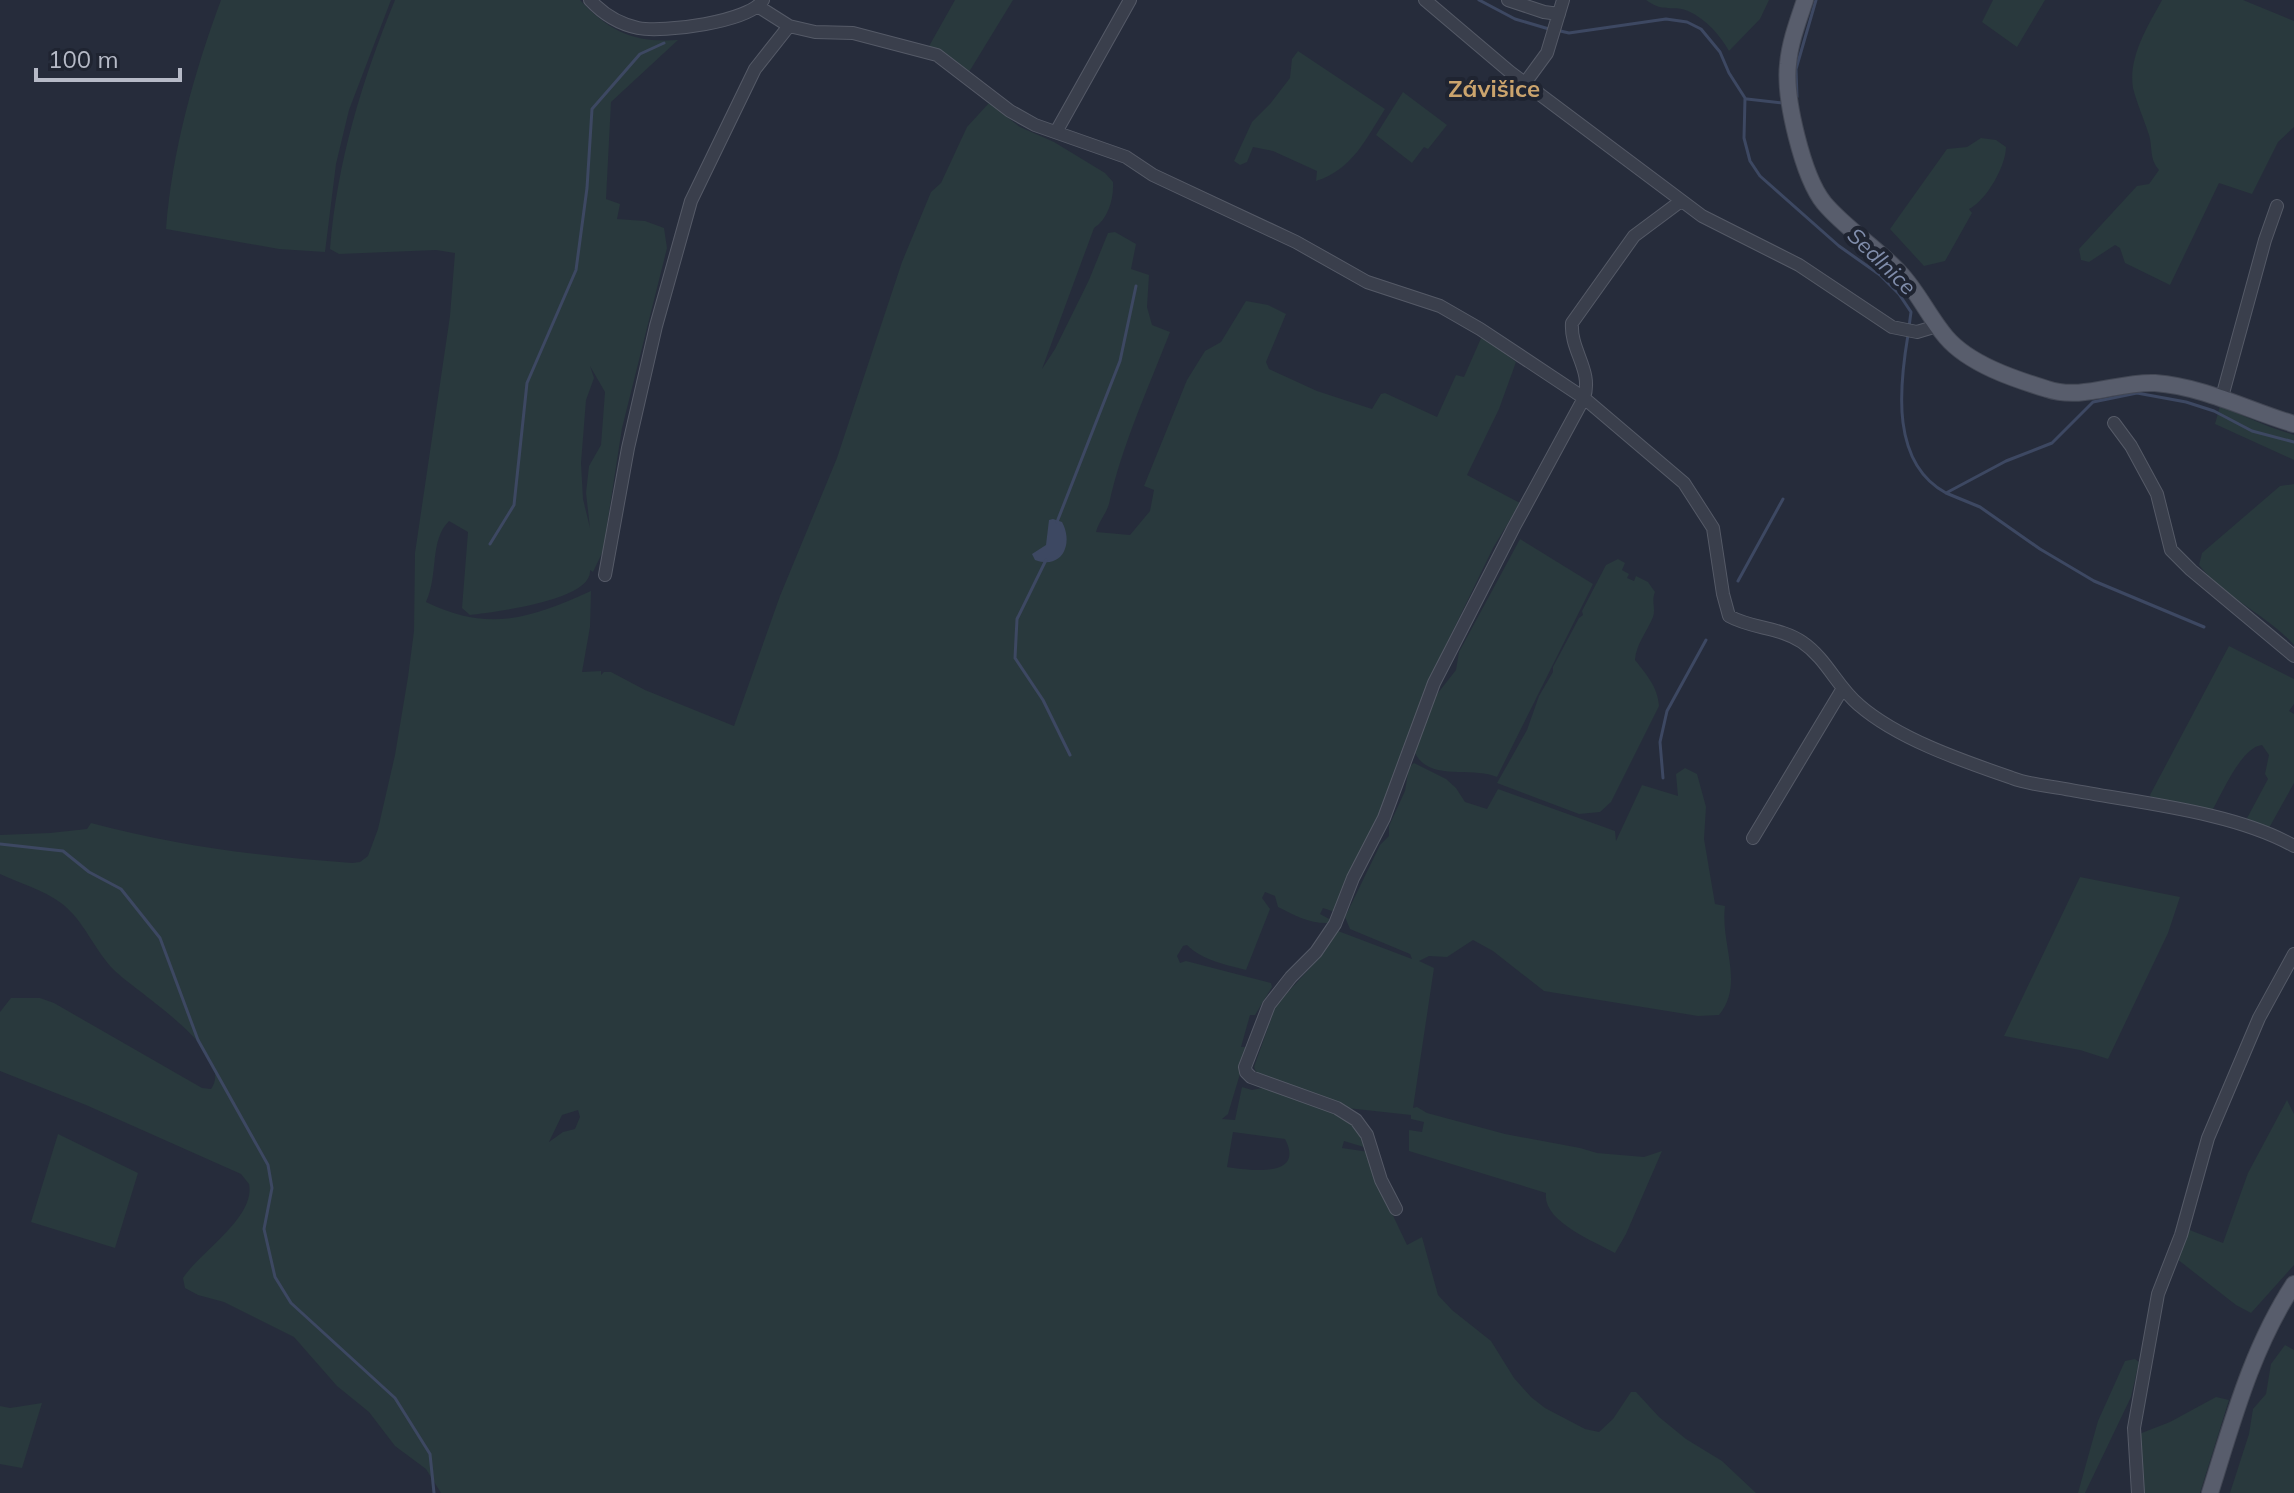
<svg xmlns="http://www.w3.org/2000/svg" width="2294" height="1493" viewBox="0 0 2294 1493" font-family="Mulish,sans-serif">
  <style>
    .green { fill: #29393d; fill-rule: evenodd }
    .water { fill: #3d4862 }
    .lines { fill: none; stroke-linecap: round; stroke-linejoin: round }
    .stream { stroke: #3d4862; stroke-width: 3 }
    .minor-casing { stroke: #555a67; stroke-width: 14 }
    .major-casing { stroke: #434855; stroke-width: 18 }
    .minor { stroke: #3a3f4c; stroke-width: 12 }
    .major { stroke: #585d6c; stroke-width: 16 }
    .labels { text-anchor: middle; stroke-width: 8; stroke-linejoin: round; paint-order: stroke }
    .water-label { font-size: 22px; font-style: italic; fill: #808dab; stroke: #1f2431 }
    .quarter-label { font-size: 24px; font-weight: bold; fill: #cba46d; stroke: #1f2431 }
  </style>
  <rect width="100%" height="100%" fill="#262c3b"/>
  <path class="green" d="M221,0H391L349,110L336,164L325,252L279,249L166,229C172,151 194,73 221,0Z
    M395,0H580C610,32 634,43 678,40L611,102L606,199L620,204L617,219L645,221L664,228L667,248L622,428L603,551L593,572L590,570C593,601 493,612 470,615L462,608L468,532L449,521C429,541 439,574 426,602C489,633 531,618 591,591L590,627L582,672L601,671V675L604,672H611L645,690L734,726L780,596L837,458L902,262L931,192L941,183L967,127L989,103L1020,127L1054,142L1105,173L1113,182C1114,199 1108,219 1094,228L1042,369L1055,349L1089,280L1108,233L1115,232L1136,244L1131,269L1149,275L1147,307L1152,325L1170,332C1148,389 1122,445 1109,504C1106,514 1099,521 1096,532L1130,535L1150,511L1154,490L1144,486L1187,380L1205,351L1221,342L1246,301L1268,305L1286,314L1266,362L1269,369L1317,391L1372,409L1381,394L1385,393L1437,417L1456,375L1464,377L1482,336L1516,362L1499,409L1467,475L1520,503L1493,548L1429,680L1398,773L1335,912L1323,908L1320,914L1331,920L1329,923C1310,924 1294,915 1278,907L1275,896L1265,892L1262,898L1270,909L1246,970C1226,965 1202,960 1187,945L1183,946L1177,956L1180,963L1186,961L1271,983L1272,987L1255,1015H1250L1241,1047H1248L1228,1114L1222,1119L1235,1120L1242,1087L1252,1090L1268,1087L1350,1117L1367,1148L1344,1141L1342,1148L1369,1152L1377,1182L1407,1245L1422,1237L1438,1295L1452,1310L1491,1341L1514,1378L1531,1397L1545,1408L1585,1429L1599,1432L1613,1419L1631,1392H1636L1659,1417L1686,1439L1722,1461L1756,1493H441L426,1469L395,1446L369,1412L337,1386L294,1337L224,1302L198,1295L185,1288L183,1278C200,1252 256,1217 249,1184L241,1174L86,1105L0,1071V1012L11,998H40L54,1003L202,1088L211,1089C237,1053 136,992 114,970C94,950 84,920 61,903C44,890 19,883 0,874V835L50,833L87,829L91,823C177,846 264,857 352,863L360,862L368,856L378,829L395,755L408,677L414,631L415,553L450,316L455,253L436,250L339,254L330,249C337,162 362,80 395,0ZM590,366L605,392L601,445L589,466L586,493L590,528L583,499L581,463L586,400L594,378ZM578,1110L580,1117L575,1129L563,1132L549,1142L562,1115ZM1233,1132L1285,1139C1306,1179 1247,1170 1227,1167Z
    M955,0H1013L969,72L928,48Z
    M1646,0H1769L1760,19L1729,51C1720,35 1706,19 1688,11C1673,4 1665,14 1646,0Z
    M1993,0H2045L2017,47L1982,22Z
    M2162,0H2243L2294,21V127L2278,142L2252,194L2219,183L2170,285L2125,263L2120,248L2115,245L2089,262L2081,260L2079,249L2137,186L2149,184L2159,170C2149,158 2153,149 2149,135C2144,119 2137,104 2133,88C2128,57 2148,26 2162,0Z
    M1298,51L1385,109C1366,139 1352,170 1316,181L1317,171L1273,151L1253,147L1247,162L1240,165L1234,161L1252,122L1270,104L1290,78L1292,59Z
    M1403,92L1447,125L1428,149L1424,147L1412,163L1376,135Z
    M1981,138L1996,140L2006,147C2006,166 1986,201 1969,209L1972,213L1945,261L1924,266L1890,229L1947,149L1967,147Z
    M2220,406L2270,427L2294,435V460L2215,424Z
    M2294,484V645C2266,614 2225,598 2199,565L2202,553L2280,486Z
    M1520,539L1593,584L1497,777C1473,766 1429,782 1415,753L1434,698L1456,670L1459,652Z
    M1618,559L1625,563L1622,570L1629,574L1627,578L1634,581L1636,576L1648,582L1655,592C1651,601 1656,609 1653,617C1647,632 1636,644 1635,660C1646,674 1658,687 1659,706L1611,802L1600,812L1579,814L1497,783L1527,730L1539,696L1553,672V667L1579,618L1583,615L1582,611L1606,565Z
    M2229,646L2294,679V704L2289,711L2294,714V783L2269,828L2245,822L2268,779L2265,774L2269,755L2262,745C2242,747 2223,791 2213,809L2208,811L2152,799L2150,795Z
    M1414,763L1446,779L1456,788L1465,802L1487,809L1498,789L1615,831L1616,841L1642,785L1678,796L1676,774L1685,768L1697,774L1706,807L1704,839L1715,904L1725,906C1720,944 1745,983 1719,1015L1698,1016L1544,991L1493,951L1473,940L1447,957L1429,956L1419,961L1434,968L1413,1108L1417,1107L1427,1113L1505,1134L1580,1148L1597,1153L1644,1157L1662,1151L1626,1234L1615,1253C1593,1241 1542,1221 1546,1193L1409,1151V1130L1422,1132L1424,1122L1411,1119V1115L1347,1108L1256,1072L1254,1067L1276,1005L1323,954L1338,931L1412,959L1410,954L1350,929L1345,917L1380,845L1389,836V826L1405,791L1409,767Z
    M2080,877L2180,897L2168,933L2108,1059L2080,1050L2004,1036Z
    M2287,1100L2294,1114V1265L2251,1313L2236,1305L2177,1259L2187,1229L2223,1243L2248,1173Z
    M58,1134L138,1173L115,1248L31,1222Z
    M2285,1345L2294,1350V1493H2230L2249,1434L2253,1409L2266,1394L2271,1364Z
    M2135,1359L2139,1362L2131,1397L2085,1493H2078L2098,1421L2125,1361Z
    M2216,1397L2229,1400L2200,1493H2142L2139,1434L2170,1422Z
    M42,1403L22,1468L0,1464V1406L10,1408Z"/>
  <path class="water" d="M1053,519L1062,522C1074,544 1062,570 1035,560L1032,554L1046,545L1049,520Z"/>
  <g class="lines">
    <path class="stream" d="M1479,0L1515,19L1549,29
      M1556,30L1569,33L1666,19L1687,22L1701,29L1720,52L1729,73L1745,98L1744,138L1750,161L1760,176L1839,246L1880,275L1899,294L1911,312L1909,327
      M1797,97L1796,69L1816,0
      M1747,99L1783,103
      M1908,335C1899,388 1891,463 1946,493L2006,461L2052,443L2093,402L2137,393L2186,402L2214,411L2252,431L2294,442
      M1946,493L1980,507L2040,549L2094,581L2204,627
      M1057,522L1120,361L1136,286
      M490,544L514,505L527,383L576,270L587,188L592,109L640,54L664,43
      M1046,560L1017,619L1015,658L1043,700L1070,755
      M1738,581L1783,499
      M1663,778L1660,742L1667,711L1706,640
      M0,844L63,851L89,872L121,889L160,938L198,1040L268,1165L272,1188L264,1229L275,1277L291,1303L395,1398L430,1454L434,1493"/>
    <defs>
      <path id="minor" d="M590,0C603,14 619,24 638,28C663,33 750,22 763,0
        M1425,0L1510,72L1702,216L1799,265L1892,327L1917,332L1937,326
        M1508,0L1544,12L1559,14
        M759,7L789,26L815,32L853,33L937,55L1010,111L1035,125L1126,157L1153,175L1296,242L1367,282L1440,306L1480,329L1584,398L1684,483L1713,528L1723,594L1729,616C1752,629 1780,627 1802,642C1827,659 1837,687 1859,705C1898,739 1963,761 2012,778C2030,785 2052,786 2071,790C2140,803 2234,812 2294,846
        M1525,83L1547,53L1563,0
        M1056,132L1130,0
        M2222,397L2265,240L2277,206
        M2114,423L2131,446L2157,494L2171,550L2191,570L2294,656
        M605,575L628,448L656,326L691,201L755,69L789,26
        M1753,838L1843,688
        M1396,1209L1381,1180L1367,1135L1356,1120L1337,1108L1251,1077L1246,1072L1245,1067L1269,1005L1291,977L1316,952L1335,924L1353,878L1384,818L1434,683L1514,527L1584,398C1593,370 1570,351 1572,323L1634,236L1681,201
        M2138,1493L2134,1428L2158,1294L2181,1235L2208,1138L2259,1018L2294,954"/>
      <path id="major" d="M1805,0C1798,21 1790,42 1788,64C1784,98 1803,177 1824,203C1846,229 1877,248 1900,273C1918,292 1929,317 1946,337C1969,364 2014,379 2047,389C2082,401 2119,381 2155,383C2205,387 2247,410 2294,424
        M2210,1493C2233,1420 2252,1348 2294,1284"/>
    </defs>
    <use href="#minor" class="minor-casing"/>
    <use href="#major" class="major-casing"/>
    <use href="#minor" class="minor"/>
    <use href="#major" class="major"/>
  </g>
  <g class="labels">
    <g class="water-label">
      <text transform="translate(1882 261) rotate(44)" y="8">Sedlnice</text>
    </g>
    <g class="quarter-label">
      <text x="1494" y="97">Závišice</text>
    </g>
  </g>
  <path d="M36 68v12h144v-12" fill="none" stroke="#b6bac7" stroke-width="4"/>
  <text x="48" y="68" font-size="24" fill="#b6bac7" stroke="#1f2431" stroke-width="6" paint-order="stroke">100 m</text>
</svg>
